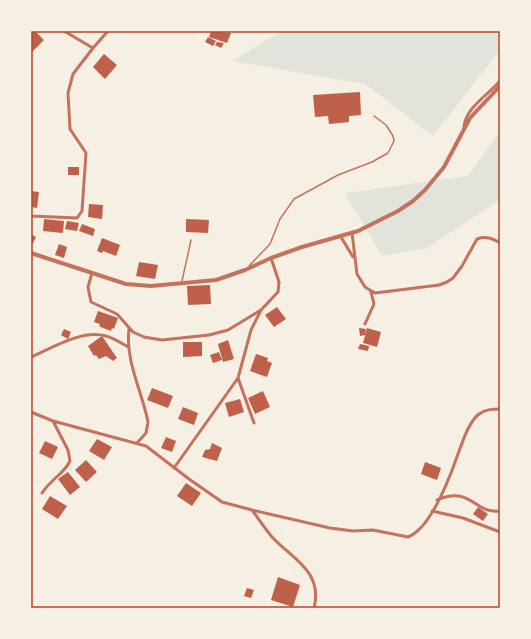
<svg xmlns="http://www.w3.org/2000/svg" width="531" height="639" viewBox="0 0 531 639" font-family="Lora,serif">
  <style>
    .green { fill: #e2e4dc }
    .building { fill: #bf614a }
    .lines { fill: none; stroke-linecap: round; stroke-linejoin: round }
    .service { stroke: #c5725c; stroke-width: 1.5 }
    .minor { stroke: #c5725c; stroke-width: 3 }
    .tertiary { stroke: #c5725c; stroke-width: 4 }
    .neatline { fill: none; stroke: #b5482f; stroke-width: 1.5 }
  </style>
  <rect width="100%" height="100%" fill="#f6efe4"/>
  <path class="green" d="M282,31H500V50L433,136L365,84L232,61Z
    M500,131V200L427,248L382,256L345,193L468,176Z"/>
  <path class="building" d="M31,31H35L44,40L31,53Z
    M211,31L231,33L227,43L209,37Z
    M208,37L216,41L213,46L205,42Z
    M217,42L224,43L221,48L215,45Z
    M104,54L117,65L105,79L93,67Z
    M360,92L361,115L349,116V122L329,124L328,116L315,117L313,95Z
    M68,167H79V175H68Z
    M31,191L39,192L37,208L31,207Z
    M89,204L103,205L102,219L88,217Z
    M44,219L64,221L63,233L43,231Z
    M186,219L209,220L208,233L186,232Z
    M67,221L79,223L77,231L65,229Z
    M82,224L95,229L93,236L79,231Z
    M31,234L36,237L31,247Z
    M102,238L120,245L116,256L103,251L102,253L97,251Z
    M59,244L67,247L64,258L55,255Z
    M139,262L158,265L155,279L136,276Z
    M210,285L211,304L188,305L187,286Z
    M277,307L286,319L274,327L265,315Z
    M98,311L118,318L114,329L112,328L111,331L103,328L99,326L100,324L94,322Z
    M359,328L366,329L365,335L360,336Z
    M367,328L381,332L377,347L363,343Z
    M64,329L71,332L68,339L61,335Z
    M102,336L117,358L113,361L106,356L99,359L96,355L94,356L88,346Z
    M228,340L234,359L223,362L218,344Z
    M183,342H202V356L183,357Z
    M360,344L369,346L368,351L358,349Z
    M219,352L222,360L213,363L210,355Z
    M256,354L268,358L267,361L272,363L267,377L250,371Z
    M152,388L173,396L168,408L147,400Z
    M263,391L270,407L255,414L248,398Z
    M240,399L244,412L229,417L225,403Z
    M183,407L198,413L194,425L178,419Z
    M166,437L176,441L172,452L161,448Z
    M97,439L112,447L104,460L89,451Z
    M45,441L58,447L52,459L39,453Z
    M212,443L222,448L217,461L202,457L205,450L210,449Z
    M86,460L97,472L86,482L75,470Z
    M425,462L441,468L437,480L421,474Z
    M68,472L80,487L70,495L58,479Z
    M186,483L201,493L192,506L177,496Z
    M50,496L67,506L58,519L42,509Z
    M478,507L488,514L483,521L473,514Z
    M278,577L300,585L293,607L271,600Z
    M247,588L254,590L251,598L244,596Z"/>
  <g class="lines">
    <path class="service" d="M249,266L270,244L280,219L294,199L338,175L372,162L388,153L394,141L393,136L386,125L374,116
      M182,281L191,240"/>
    <path class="minor" d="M93,48L108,31
      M464,128C464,109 488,95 500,81
      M31,216L77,218L82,211L86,153L70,129L68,93L73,74L93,48L64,31
      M352,233L357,274L365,287L375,293L439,285L447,282L453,278L462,266L477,239C486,236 492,238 500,243
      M341,237L353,257
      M92,273L88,287L91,302L117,314L133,332L144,337L162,340L209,335L228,330L261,310
      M365,324L374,304L371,292
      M129,329C125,361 142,391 148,422L146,433L137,443
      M31,357C52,348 82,329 106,336C114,338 121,343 128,347
      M238,378L254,423
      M31,412L53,421L146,446L189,479L222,502L252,510L330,528L353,531L373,530L408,537C431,528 450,477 458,454C463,441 468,423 479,414C486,409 493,409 500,409
      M174,468L238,378L251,330L261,310L278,292L279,282L271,258
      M42,493C51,479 64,474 70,461L68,450L53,421
      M437,500C472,485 473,514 500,511
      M252,510C259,519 265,529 273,538C294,560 323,572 314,608
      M432,511L463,518L500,532"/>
    <path class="tertiary" d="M31,253L126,284L151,286L216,280L245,270L271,258L302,247L358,231L398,211L413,201L425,190L444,167L470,118L500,86"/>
  </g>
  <rect width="531" height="639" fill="none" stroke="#f6efe4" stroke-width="64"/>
  <rect x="32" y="32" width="467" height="575" class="neatline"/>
</svg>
